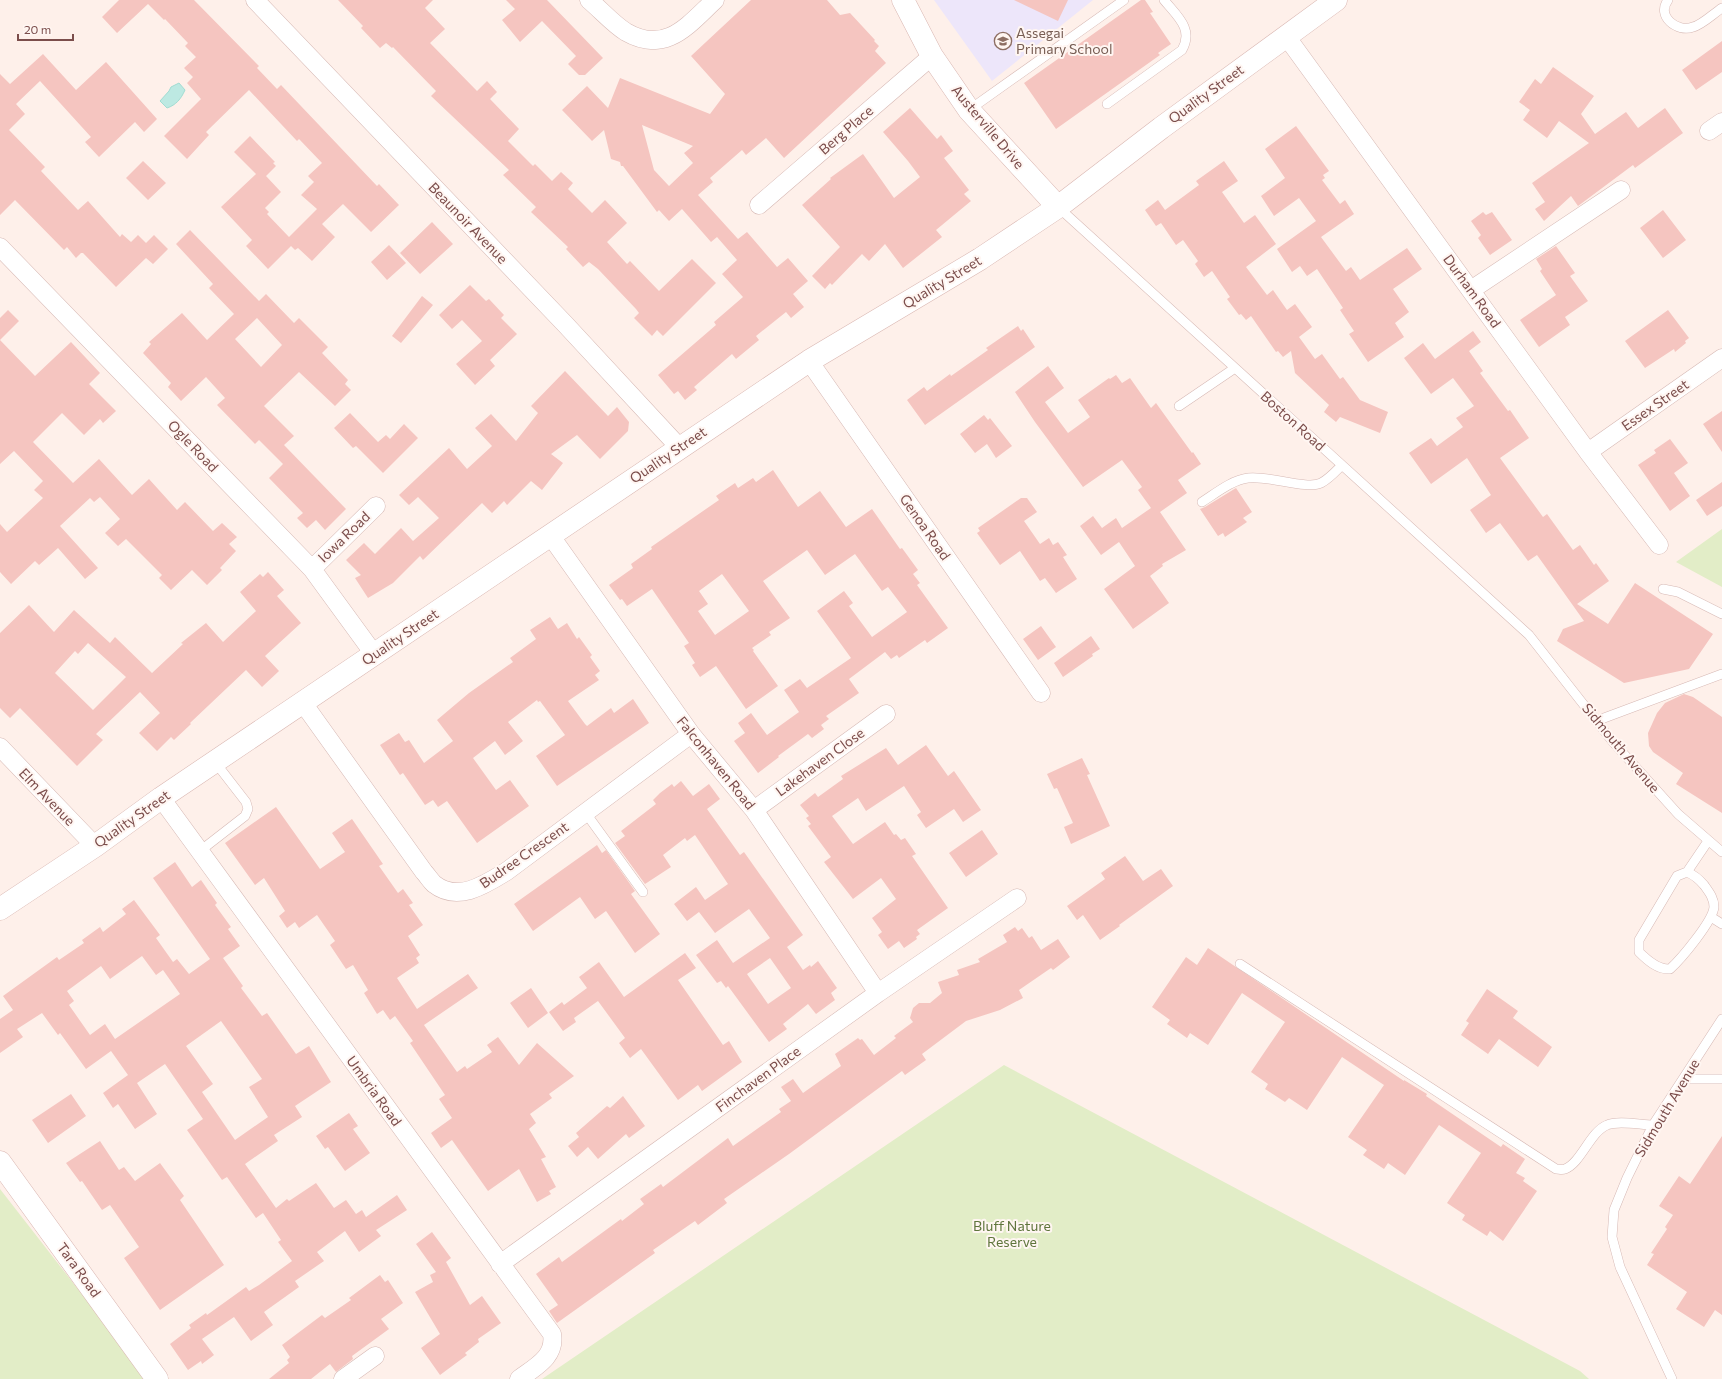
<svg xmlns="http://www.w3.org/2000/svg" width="1722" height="1379" viewBox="0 0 1722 1379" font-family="Commissioner,sans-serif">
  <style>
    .education { fill: #ede6fa }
    .green { fill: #e2edc7 }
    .water { fill: #bde9e2; stroke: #a2dcd2 }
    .building { fill: #f5c5c0; fill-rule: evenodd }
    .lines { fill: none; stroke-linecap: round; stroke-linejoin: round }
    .lane-casing { stroke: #d6b8b4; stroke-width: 10 }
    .street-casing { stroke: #d6b8b4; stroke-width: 19 }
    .secondary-casing { stroke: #d9b6b1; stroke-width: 23 }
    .lane { stroke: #fff; stroke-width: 9 }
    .street { stroke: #fff; stroke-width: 18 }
    .secondary { stroke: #fff; stroke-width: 22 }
    .labels { text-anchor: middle; stroke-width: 4; stroke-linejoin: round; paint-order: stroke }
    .education-label { font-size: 14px; fill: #785e54; stroke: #fff6f2; text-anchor: start }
    .street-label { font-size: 14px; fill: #7b4d4b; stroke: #fff6f2 }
    .park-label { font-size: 14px; fill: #5f753c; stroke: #fff6f2 }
  </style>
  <rect width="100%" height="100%" fill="#fef0ea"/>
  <path class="education" d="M934,0H1093L992,81Z"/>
  <path class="green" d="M1722,529V587L1676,562Z
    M1004,1065L1580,1371L1589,1379H542Z
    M0,1189L148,1379H0Z"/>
  <path class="water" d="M179,83L185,90C181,99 176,105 167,108L160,101L169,91L171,87Z"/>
  <path class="building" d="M119,0H194L259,66L257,68L277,89L281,85L377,186L379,184L399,205L371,232L343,204L322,224L335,237L312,261L298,248L295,250L291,246L268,269L246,246L252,240L221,207L256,174L234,152L250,136L275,162L273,163L276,166L266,176L281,192L265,208L269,212L267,214L289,237L317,209L301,195L314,182L308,176L322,163L299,139L297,141L249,90L206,132L209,135L187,159L164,136L201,99L187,83L193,77L184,68L196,57L185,46L188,43L165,19L164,20L148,4L117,33L102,17Z
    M338,0H433L425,8L445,29L430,43L477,91L487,81L497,92L490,99L519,129L508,141L533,166L535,164L552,181L561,172L573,183L568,189L592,213L605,200L627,223L607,242L627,264L630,261L659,291L692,259L716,283L663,336L657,330L652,336L634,318L639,313L636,309L598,269L589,262L583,267L566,249L568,247L531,212L536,207L503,175L509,170L431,96L436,91L393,47L392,48L386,43L380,48L361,28L363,26Z
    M506,0H547L603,58L585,75H579L568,64L576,56L542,21L520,42L502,20L515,9Z
    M751,0H827L840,15L850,13L875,40L874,41L879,46L875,51L886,63L784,158L766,138L746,155L742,150L710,178L713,182L698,195L738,239L747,232L777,267L788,258L808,281L793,294L804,307L791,318L786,312L756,336L759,340L736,359L732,354L694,387L697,390L685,400L678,391L674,394L658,375L716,325L714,322L743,297L722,274L737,260L717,237L711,242L682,209L669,221L659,210L657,212L623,166H621L620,162L611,159L604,130L592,141L562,110L587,86L608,108L620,78L710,114L725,94L691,56ZM642,125L693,146L684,153L693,163L669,186L654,170Z
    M1014,0H1068L1058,21Z
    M1141,0H1145L1153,12L1150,13L1171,44L1158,53L1160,55L1056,129L1024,83Z
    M1722,41V72L1696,90L1682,70Z
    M43,54L76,90L106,62L157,119L144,132L135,122L99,157L85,142L91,137L40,81L16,104L25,114L9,130L45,167L41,171L78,210L88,201L120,237L122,234L131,242L138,235L146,243L154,235L168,249L153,264L146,258L116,287L83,253H81L76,258L67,247L64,250L15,200L0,215V74L10,84Z
    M1553,67L1594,96L1581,114L1595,134L1626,112L1638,128L1665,108L1683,133L1635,168L1633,165L1578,206L1571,196L1544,221L1535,209L1545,202L1532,183L1589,143L1559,121L1547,138L1523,120L1530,110L1519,102L1535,79L1541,84Z
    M910,108L937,139L941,135L953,151L944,158L969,190L964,194L971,201L936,230L942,237L903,268L885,244L869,261L862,254L832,285L830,283L825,289L812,276L840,247L802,205L831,179L830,178L863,154L894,198L920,177L908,161L883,132Z
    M1296,126L1329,171L1323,175L1325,178L1322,180L1340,204L1345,200L1354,214L1321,237L1346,271L1351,267L1360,280L1407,248L1422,269L1393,289L1409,312L1395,323L1404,337L1368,362L1349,334L1354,331L1340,310L1343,308L1317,269L1307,276L1300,266L1292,272L1277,249L1316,221L1299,198L1274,216L1261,196L1285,178L1265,149Z
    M143,161L166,183L148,200L126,178Z
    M1224,161L1238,181L1222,192L1244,223L1255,215L1276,244L1246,267L1267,295L1273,290L1287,310L1295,304L1312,327L1299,337L1315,359L1322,354L1340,379L1343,377L1360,400L1388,412L1380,433L1340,417L1336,422L1324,412L1329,405L1295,373L1291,351L1283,357L1278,351L1276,352L1251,316L1246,320L1241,314L1239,315L1227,299L1230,297L1212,271L1204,277L1195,264L1198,261L1183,240L1176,245L1161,223L1156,226L1145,210L1158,200L1165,210L1199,185L1196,181Z
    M1663,210L1686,240L1663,258L1640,228Z
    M1483,212L1486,215L1492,212L1512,240L1490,255L1478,238L1481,235L1471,221Z
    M432,222L453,244L420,274L400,253Z
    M190,230L259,301L266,294L294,323L299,318L328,347L322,353L348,380L345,384L351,390L335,406L299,372L264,406L294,436L284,445L346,509L325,530L316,520L307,528L297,518L303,513L269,478L283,464L259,440L255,444L217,405L225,398L206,377L181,401L168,387L171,383L143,353L151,344L149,342L182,313L207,340L234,314L209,288L213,284L176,244ZM257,318L282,345L261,367L235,339Z
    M389,245L406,263L387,280L371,262Z
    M1556,246L1575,273L1570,276L1588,301L1565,317L1570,325L1539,347L1520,320L1556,295L1540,271L1542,269L1536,259Z
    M470,285L486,301L489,299L504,315L501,318L517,334L490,360L495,366L475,385L456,364L482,341L462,320L452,329L439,315Z
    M422,296L433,305L401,343L392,336Z
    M8,310L19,321L0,340V318Z
    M1668,310L1689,338L1685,341L1686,343L1675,352L1674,349L1645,368L1625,341Z
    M1018,326L1021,331L1023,329L1035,347L925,425L907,400L924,387L927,391L950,374L951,376L988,350L986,348Z
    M1473,331L1481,342L1469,351L1483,371L1480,373L1508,411L1510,410L1529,438L1500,458L1543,517L1547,514L1573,550L1580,545L1594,565L1596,563L1609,581L1577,604L1608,624L1635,583L1713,634L1689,669L1624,683L1557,641L1563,629L1584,621L1537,555L1528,561L1500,523L1486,533L1470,510L1491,495L1467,458L1431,484L1409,453L1431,438L1437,446L1463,427L1456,418L1474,406L1453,378L1431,394L1404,358L1423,343L1435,359Z
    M0,340L35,376L71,342L100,373L89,384L116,411L103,423L100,419L84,435L62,413L33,442L73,483L99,459L132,495L149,479L177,510L185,502L213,531L222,523L237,537L229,544L236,551L220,568L222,570L207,585L192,570L171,590L159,578L162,575L126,539L118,546L105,533L120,519L100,497L94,502L90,498L60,526L98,568L85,579L58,548L39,565L35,561L11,584L0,572V524L7,532L43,498L34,490L43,481L14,451L0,464Z
    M1048,366L1064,388L1045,402L1068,433L1090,417L1078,400L1109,378L1110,379L1116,375L1122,383L1130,378L1151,408L1156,403L1192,453L1193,452L1201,464L1178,480L1187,493L1160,512L1186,550L1162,564L1163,566L1150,576L1169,603L1133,629L1104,589L1135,566L1119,542L1101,555L1080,526L1093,516L1102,528L1116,518L1122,528L1151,508L1138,490L1142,487L1122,460L1083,487L1035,422L1015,392Z
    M565,371L608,416L617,407L629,422L628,431L600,459L577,435L551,454L563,463L542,490L531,481L507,505L504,501L492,513L482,503L423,560L420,556L393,583L368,598L355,578L361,575L346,560L364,543L375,554L401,528L413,541L439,518L418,497L409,505L399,495L449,448L467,469L492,446L475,428L491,414L516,441L538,413L531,406Z
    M1722,411V452L1703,424Z
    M350,413L378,442L386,435L390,439L404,424L418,438L383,473L356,446L353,448L334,428Z
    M984,415L988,420L990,418L1012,446L996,458L987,444L975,453L960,434Z
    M1670,439L1688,463L1674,473L1690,496L1670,511L1638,465L1656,453L1654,450Z
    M773,470L798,507L820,491L846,527L872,509L900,549L902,548L918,570L913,574L920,583L917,585L948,628L927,643L925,640L899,658L897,655L891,659L885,652L849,679L859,693L826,716L829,719L821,725L824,729L812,738L808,734L778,756L779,757L758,773L734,741L745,733L738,723L751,713L767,735L799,712L784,690L800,679L807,688L851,658L817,611L844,591L853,603L849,606L872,637L907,612L888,587L882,591L855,554L825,575L807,550L763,581L790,618L769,632L771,635L752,648L754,650L753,651L778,686L746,709L716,666L700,677L692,665L695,663L684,646L689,643L652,589L627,606L622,599L620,600L609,585L633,568L631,564L652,549L651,547L719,500L716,496L735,483L738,488L753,478L756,482ZM722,574L749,611L715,635L698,611L708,604L699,591Z
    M1722,482V506L1707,516L1696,500Z
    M1236,488L1252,512L1243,518L1247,522L1225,537L1223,533L1218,536L1200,509L1205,507Z
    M1021,498H1027L1037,512L1024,521L1040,544L1049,538L1053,545L1058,542L1067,555L1063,557L1077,579L1056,593L1045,578L1040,581L1020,551L1000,565L977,533L980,531L978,528Z
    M268,572L284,590L277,596L301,623L265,656L279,671L262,687L246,670L190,723L191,724L174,740L171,737L157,751L139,733L160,713L140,692L96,734L103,740L77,766L20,708L10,718L0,708V633L29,605L54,632L74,610L110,643L115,637L152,673L183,644L181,643L206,623L223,642L256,611L240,592L260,574L263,577ZM88,643L126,677L93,710L55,673L75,651L78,654Z
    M550,617L558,629L567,623L577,639L579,637L592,655L590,657L600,671L595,675L599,680L568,701L585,724L587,726L611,708L614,713L633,699L649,723L557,786L536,756L565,735L540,701L538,702L537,700L508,722L523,741L505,755L495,741L473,758L496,790L510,780L529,806L477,843L447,801L438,807L433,800L425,805L403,773L400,775L380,745L399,733L405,742L409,740L424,763L453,741L437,720L469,693L513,662L510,658L536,639L530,630Z
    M1041,626L1056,647L1038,660L1023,639Z
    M1091,636L1100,649L1092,654L1093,656L1063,677L1054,663Z
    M1684,694L1693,697L1722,717V813L1676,784L1683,773L1653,752L1649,746L1648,733L1657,713L1665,703Z
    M926,745L948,776L954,771L981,810L963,822L954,809L926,828L917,815L921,812L904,786L866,811L858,798L832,816L853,844L885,822L894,835L896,834L901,840L905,838L916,854L912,856L948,908L917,930L920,934L916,937L917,939L904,948L899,941L888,949L878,935L882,932L872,918L896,899L881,878L853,899L824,862L831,857L808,826L811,824L806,818L809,816L800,805L815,793L818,797L843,779L841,776L886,748L898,765Z
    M1082,758L1090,774L1087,775L1110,826L1071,844L1064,827L1073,823L1057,788L1054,789L1047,774Z
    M681,781L693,796L709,784L720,799L707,809L740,855L744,852L803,935L787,947L803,970L810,965L811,967L818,961L837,988L831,993L835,1000L816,1014L808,1004L783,1024L787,1029L769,1042L728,986L726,988L721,981L717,983L696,955L717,940L733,963L770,938L749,909L715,933L699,912L687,921L674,904L696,887L705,900L728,884L695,835L687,841L685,838L663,855L671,867L645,884L615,843L625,836L621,831L656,804L653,800L660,793L672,784L674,787ZM770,958L791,988L768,1004L747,974Z
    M276,807L320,869L345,852L332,833L352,819L383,864L379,866L398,893L403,889L413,903L409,905L423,925L408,936L420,955L416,958L419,963L397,978L417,1009L468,974L478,988L424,1025L457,1072L465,1066L467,1069L492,1052L487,1045L498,1037L519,1065L537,1043L574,1076L549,1094L552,1098L530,1114L536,1123L529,1129L546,1157L541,1159L556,1187L549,1191L551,1194L537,1202L519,1169L488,1191L452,1140L441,1148L431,1133L452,1118L439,1099L445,1095L410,1043L413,1041L395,1016L390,1020L383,1010L377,1014L364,993L368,990L353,965L346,969L330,945L335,941L317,915L299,928L295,922L287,928L279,916L285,911L264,878L255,885L225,843Z
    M982,830L998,854L966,877L949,853Z
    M597,845L602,853L606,850L635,891L631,894L660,934L635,953L606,911L595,919L580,897L533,931L514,904Z
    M1125,856L1143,881L1161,869L1173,886L1119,925L1120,926L1100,940L1083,915L1077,920L1067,906L1105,879L1101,873Z
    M175,862L192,887L201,880L217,903L215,905L231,927L228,929L240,946L223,958L243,986L241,988L262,1016L267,1013L296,1054L309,1046L331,1082L295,1106L302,1117L274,1135L278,1141L245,1164L276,1208L287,1199L289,1201L316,1183L334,1208L346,1200L356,1214L362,1210L366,1217L397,1195L407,1210L376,1230L381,1236L359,1252L345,1231L317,1252L324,1261L295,1281L299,1287L264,1312L273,1325L251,1341L234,1317L202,1339L214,1355L202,1364L201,1361L188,1370L170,1344L191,1328L189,1325L206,1313L207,1315L246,1287L249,1291L259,1285L292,1261L278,1242L281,1240L263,1213L256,1218L227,1177L222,1180L187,1130L203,1119L165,1064L137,1083L157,1114L135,1129L118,1104L113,1108L103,1093L128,1075L111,1051L86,1069L60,1033L58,1035L42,1013L17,1029L23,1037L0,1053V1019L13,1010L3,996L57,957L59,960L84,943L82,940L100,927L103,932L126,914L122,909L134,900L160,935L156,938L173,962L177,959L189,974L210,959L153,878ZM142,956L156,975L163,970L180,994L115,1039L105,1024L90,1035L69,1005L74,1001L67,991L101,966L110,979ZM221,1021L262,1079L249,1087L268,1117L235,1140L202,1092L213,1084L186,1046Z
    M1015,927L1018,931L1022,928L1029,938L1032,936L1041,950L1058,939L1070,957L1053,970L1051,968L1019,990L1023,998L1000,1010L966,1021L922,1054L926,1060L905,1075L902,1071L789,1154L724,1199L727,1203L698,1225L695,1221L653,1250L655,1253L557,1323L549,1311L558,1305L536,1274L559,1257L562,1262L621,1219L622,1221L644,1204L640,1199L661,1184L663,1187L728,1138L733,1146L781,1112L779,1109L791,1101L781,1087L793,1079L803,1093L841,1066L835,1054L858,1038L860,1040L862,1039L874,1055L896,1038L894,1036L913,1022L910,1018L913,1008L919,1003H930L942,993L938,982L959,975L957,970L980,962L978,959L1007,942L1003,935Z
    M1208,948L1404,1081V1080L1427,1094L1426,1096L1501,1147L1503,1144L1525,1159L1516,1173L1525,1178L1523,1181L1537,1191L1503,1241L1490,1231L1487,1236L1462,1220L1465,1215L1447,1203L1481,1153L1439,1125L1405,1175L1388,1163L1384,1169L1363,1155L1367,1150L1348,1137L1384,1085L1342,1057L1307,1110L1289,1098L1285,1102L1265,1089L1268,1084L1251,1072L1285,1022L1242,993L1208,1045L1190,1033L1187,1038L1167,1024L1170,1020L1152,1007L1186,957L1197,965Z
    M685,953L696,968L678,980L723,1045L729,1041L742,1062L702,1091L698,1085L678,1100L641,1049L630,1058L619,1043L625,1038L598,1001L574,1018L576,1022L563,1031L549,1012L562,1002L564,1005L587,988L579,977L599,962L624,997Z
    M531,988L548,1013L528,1028L510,1003Z
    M1487,989L1518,1011L1513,1018L1552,1047L1538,1067L1499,1039L1488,1054L1461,1035L1469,1023L1466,1021Z
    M71,1094L86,1116L48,1143L32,1120Z
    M623,1096L645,1126L629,1138L626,1134L598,1159L588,1147L577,1157L568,1146L579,1137L576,1133L607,1106L610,1108Z
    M349,1113L358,1126L353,1129L370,1153L345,1171L328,1147L325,1149L316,1136Z
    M1722,1136V1315L1715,1310L1704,1327L1676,1309L1687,1292L1647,1265L1654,1254L1651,1253L1667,1229L1665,1227L1673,1215L1659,1206L1679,1176L1690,1184Z
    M100,1141L119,1170L124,1167L135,1181L160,1163L184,1196L180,1200L224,1265L160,1310L124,1258L139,1247L110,1205L102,1210L82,1181L80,1182L66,1163Z
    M432,1232L451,1258L446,1262L470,1305L482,1296L501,1323L478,1339L479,1342L465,1353L467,1355L440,1375L421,1348L440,1334L415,1292L433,1282L430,1275L436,1272L416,1244Z
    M380,1275L385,1282L388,1280L403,1303L381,1319L389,1329L352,1356L353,1359L336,1372L330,1364L311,1379H269L289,1363L287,1360L290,1357L282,1345L322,1315L325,1318L351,1300L349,1298Z"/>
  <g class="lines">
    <defs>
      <path id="lane" d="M1668,0C1656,16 1677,33 1693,27C1702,25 1714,13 1722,8
        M1107,104L1182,50C1194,29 1177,16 1164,0
        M969,110L1124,0
        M1058,207L1529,635L1613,742L1678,814L1722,852
        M1179,406L1235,368
        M1202,502C1216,493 1232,480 1248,478C1268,475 1307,490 1321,483C1329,479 1336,471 1342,465
        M1663,589L1678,592L1722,614
        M1596,721L1722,674
        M585,812L643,892
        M200,851L245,816L248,809L246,802L215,762
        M1687,872C1694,875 1699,879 1704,885C1709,892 1714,898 1714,907C1713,921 1681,959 1670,969C1658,970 1647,960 1639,952V940L1677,876Z
        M1687,872L1708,841
        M1711,917L1722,924
        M1240,964L1556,1169C1559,1169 1562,1170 1565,1169C1581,1163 1590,1132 1607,1125C1618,1120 1641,1125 1653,1125
        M1683,1079H1722
        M1672,1379L1620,1267L1612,1237L1614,1210L1627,1178L1653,1125L1722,1019"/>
      <path id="street" d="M255,0L565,324L679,447
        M589,0C601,10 613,24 626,32C666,55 688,25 715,0
        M1286,36L1588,452L1659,545
        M1709,131L1722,122
        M759,205L932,56
        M0,247L312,569L374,654
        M1471,290L1621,190
        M809,361L1041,693
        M1588,452L1722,358
        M550,535L691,734L754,810L878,993
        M312,569L376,506
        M303,703L424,872C427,875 430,880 434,884C458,903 486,884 507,871L691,734
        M0,747L95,846
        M161,798L552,1334C556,1357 535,1367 519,1379
        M754,810L886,714
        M500,1264L878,993L1017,898
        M343,1379L375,1356"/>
      <path id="secondary" d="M903,0L932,56L969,110L1058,207
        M0,909L95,846L161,798L809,361L980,259L1058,207L1161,128L1336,0
        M0,1162L157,1379"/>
    </defs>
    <use href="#lane" class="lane-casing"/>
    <use href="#street" class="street-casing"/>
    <use href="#secondary" class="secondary-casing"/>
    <use href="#lane" class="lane"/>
    <use href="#street" class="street"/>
    <use href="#secondary" class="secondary"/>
  </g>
  <defs>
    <symbol id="school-ring" viewBox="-11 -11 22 22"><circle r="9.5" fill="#fff6f2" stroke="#8d6e63" stroke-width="1.5"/><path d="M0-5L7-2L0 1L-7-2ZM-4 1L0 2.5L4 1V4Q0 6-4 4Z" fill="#8d6e63"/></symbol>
  </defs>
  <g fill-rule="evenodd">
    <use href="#school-ring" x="993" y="31" width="20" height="20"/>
  </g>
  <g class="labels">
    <g class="education-label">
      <text x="1016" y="38">Assegai<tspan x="1016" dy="16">Primary School</tspan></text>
    </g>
    <g class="street-label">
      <text transform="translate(1206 94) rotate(-36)" y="5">Quality Street</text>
      <text transform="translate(988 127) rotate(50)" y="5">Austerville Drive</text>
      <text transform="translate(846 130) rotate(-41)" y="5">Berg Place</text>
      <text transform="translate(468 223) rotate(46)" y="5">Beaunoir Avenue</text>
      <text transform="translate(942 282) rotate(-31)" y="5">Quality Street</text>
      <text transform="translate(1472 291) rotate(54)" y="5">Durham Road</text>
      <text transform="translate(1655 405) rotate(-35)" y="5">Essex Street</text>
      <text transform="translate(1293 421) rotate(42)" y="5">Boston Road</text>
      <text transform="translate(193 446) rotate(46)" y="5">Ogle Road</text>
      <text transform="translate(668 455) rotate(-34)" y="5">Quality Street</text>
      <text transform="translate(925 527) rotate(55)" y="5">Genoa Road</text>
      <text transform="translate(344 537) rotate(-44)" y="5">Iowa Road</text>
      <text transform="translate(400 637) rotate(-34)" y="5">Quality Street</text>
      <text transform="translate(1621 748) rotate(50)" y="5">Sidmouth Avenue</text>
      <text transform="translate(820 762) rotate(-36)" y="5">Lakehaven Close</text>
      <text transform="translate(716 763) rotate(51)" y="5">Falconhaven Road</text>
      <text transform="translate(47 797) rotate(46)" y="5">Elm Avenue</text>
      <text transform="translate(132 819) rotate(-35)" y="5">Quality Street</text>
      <text transform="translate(524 855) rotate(-35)" y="5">Budree Crescent</text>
      <text transform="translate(758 1079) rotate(-36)" y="5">Finchaven Place</text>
      <text transform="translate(374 1091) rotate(54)" y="5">Umbria Road</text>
      <text transform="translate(1667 1108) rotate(-59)" y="5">Sidmouth Avenue</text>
      <text transform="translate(79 1270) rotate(54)" y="5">Tara Road</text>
    </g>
    <g class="park-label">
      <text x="1012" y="1231">Bluff Nature<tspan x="1012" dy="16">Reserve</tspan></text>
    </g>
  </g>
  <path d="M18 34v6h55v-6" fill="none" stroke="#7b4d4b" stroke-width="2"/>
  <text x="24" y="34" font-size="12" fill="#7b4d4b" stroke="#fff6f2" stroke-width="3" paint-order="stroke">20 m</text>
</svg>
